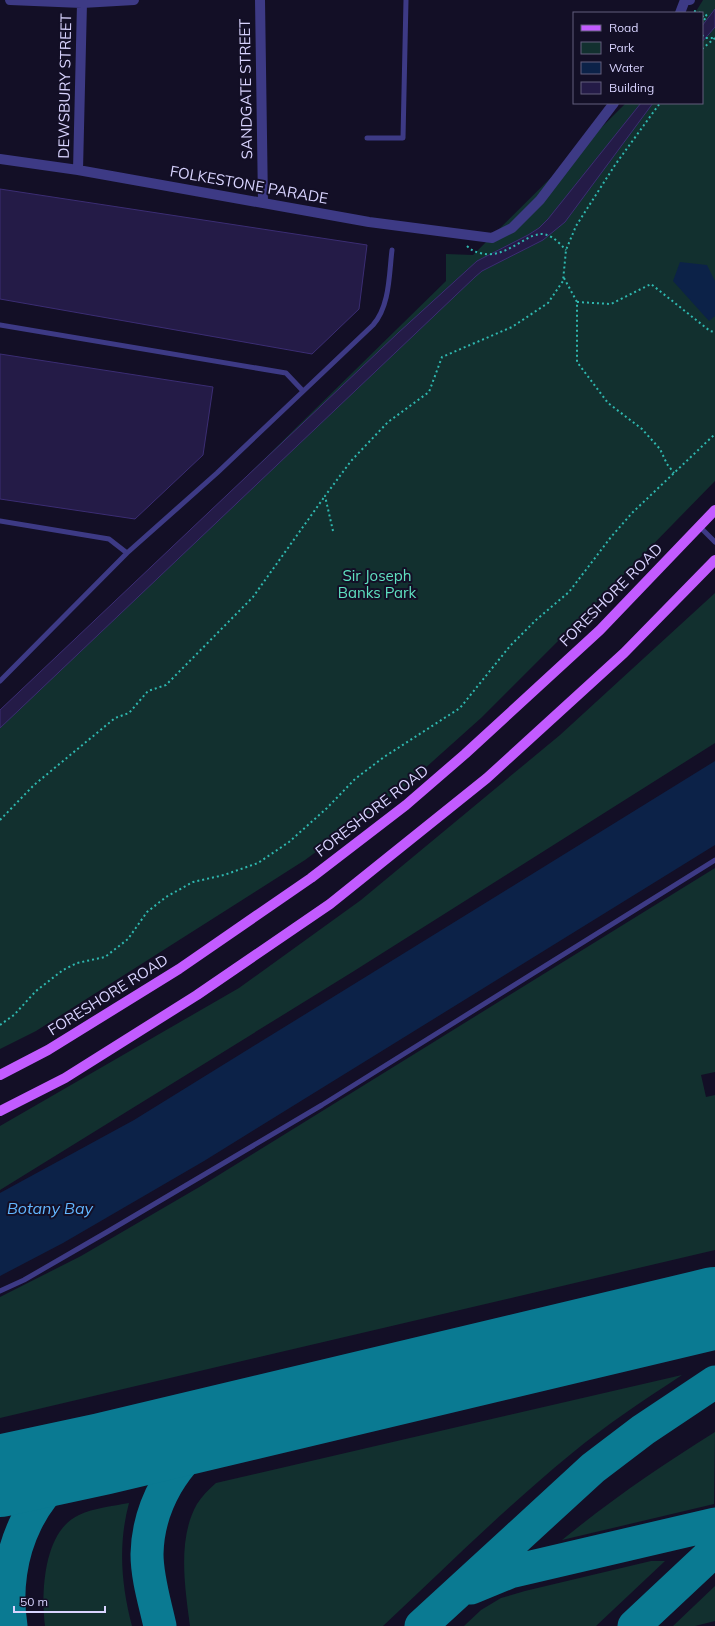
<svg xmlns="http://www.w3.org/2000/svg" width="715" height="1626" viewBox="0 0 715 1626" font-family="Mulish,sans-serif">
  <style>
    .green { fill: #12302f }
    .water { fill: #0c2248 }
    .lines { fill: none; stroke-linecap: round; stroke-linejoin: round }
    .taxiway { stroke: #0a7a92; stroke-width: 33 }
    .runway { stroke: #0a7a92; stroke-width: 82 }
    .building { fill: #241b47; stroke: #3b2d73 }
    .path { stroke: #2fb8b0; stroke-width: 2; stroke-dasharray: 2 3; stroke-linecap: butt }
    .service { stroke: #3d3a85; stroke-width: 5 }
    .minor { stroke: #3d3a85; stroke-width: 10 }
    .primary { stroke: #c25bff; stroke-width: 10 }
    .labels { text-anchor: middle; stroke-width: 4; stroke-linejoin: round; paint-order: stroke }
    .street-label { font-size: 15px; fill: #d9d4ff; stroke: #130f26 }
    .park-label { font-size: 15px; fill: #5fe0c0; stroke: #130f26 }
    .water-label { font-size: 16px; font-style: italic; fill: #62b6ff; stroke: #130f26 }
  </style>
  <rect width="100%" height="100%" fill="#130f26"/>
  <path class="green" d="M703,0H715V481L589,610L481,718L404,787L305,860L36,1031L0,1049V711L206,516L446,281V254L473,255L626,103H702V13H695Z
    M715,593V743L354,971L0,1190V1126L239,988L361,900L560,735Z
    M715,868V1072L701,1075L706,1097L715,1095V1250L0,1418V1297L81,1256L201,1186Z
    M682,1375C644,1400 606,1425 571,1454C505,1508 445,1568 383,1626H190C185,1588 177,1539 197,1504C202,1496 209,1489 216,1483Z
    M715,1432L714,1504L562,1540C611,1500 662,1465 715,1432Z
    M129,1503C118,1544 121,1584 132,1626H45C41,1594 43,1531 79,1515C94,1508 113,1506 129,1503Z
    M651,1561H665L596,1626H464L481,1610L501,1598L525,1591Z
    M715,1586V1621L695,1626H673Z"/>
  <path class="water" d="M680,262L707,265L715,281V316L709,321L673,281Z
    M715,761V845L204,1161L63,1243L0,1276V1193L134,1120Z"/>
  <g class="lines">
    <path class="taxiway" d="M671,1319L715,1308
      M471,1588L510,1572L715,1524
      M11,1626C0,1555 32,1478 102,1454
      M160,1626C155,1603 147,1578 147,1554C148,1506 175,1458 217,1433C228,1427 240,1423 251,1419
      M421,1626L593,1468L643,1430L715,1382
      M634,1626L715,1550"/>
    <path class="runway" d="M0,1476L102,1454L715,1308"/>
  </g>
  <path class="building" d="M715,9V27L702,42V26Z
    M641,103H653L565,222L543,240L482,271L475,277L0,728V710L398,333L477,261L528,235L539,228L548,219Z
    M0,189L367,245L359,309L312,354L0,299Z
    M0,354L213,387L203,455L135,519L0,499Z"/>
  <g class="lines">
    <path class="path" d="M694,11L701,13
      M702,17L705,14L707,16L702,23
      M702,35L705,38H714
      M702,49L715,38
      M467,246C471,250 475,252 480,253C507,261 529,228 547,235C554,237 561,245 566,250
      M564,278L577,302V362L608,403L642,429L660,449L667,464L674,473
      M577,302L611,304L651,284L710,331L715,332
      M333,531L325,496L351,461L388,422L429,392L442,357L512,327L548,303L563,281L566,250L576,226L615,165L660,103
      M0,820L34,785L115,718L129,713L148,691L166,685L253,597L325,496
      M0,1025L14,1015L36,991L63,970L77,963L105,957L128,939L147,912L166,897L193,882L224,875L258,863L289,842L327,808L355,779L384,757L460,708L510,646L536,620L569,592L611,537L632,513L715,434"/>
    <path class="service" d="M367,138H403L406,0
      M0,325L286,373L303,391
      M0,521L109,539L127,553
      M700,527L715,542
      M0,681L127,553L217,473L373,325C390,306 389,274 392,250
      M0,1291L24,1280L107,1232L322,1105L715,860"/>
    <path class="minor" d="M10,0L82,3L134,0
      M260,0L263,203
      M680,13L685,0H690
      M0,159L78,170L369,222L492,238L512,228L540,200L614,103
      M78,170L82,3"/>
    <path class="primary" d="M0,1075L48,1050L179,969L311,878L406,805L465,754L600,630L715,510
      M0,1111L65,1078L197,995L330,904L487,778L624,653L715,560"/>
  </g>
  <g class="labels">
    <g class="street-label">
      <text transform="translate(65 86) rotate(-89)" y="5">DEWSBURY STREET</text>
      <text transform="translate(246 89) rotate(-91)" y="5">SANDGATE STREET</text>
      <text transform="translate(249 185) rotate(10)" y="5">FOLKESTONE PARADE</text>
      <text transform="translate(611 595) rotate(-45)" y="5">FORESHORE ROAD</text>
      <text transform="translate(372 811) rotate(-38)" y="5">FORESHORE ROAD</text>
      <text transform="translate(108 995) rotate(-32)" y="5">FORESHORE ROAD</text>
    </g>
    <g class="park-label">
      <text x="377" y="581">Sir Joseph<tspan x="377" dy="17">Banks Park</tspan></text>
    </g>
    <g class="water-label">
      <text x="50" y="1214">Botany Bay</text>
    </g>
  </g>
  <rect x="573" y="12" width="130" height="92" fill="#130f26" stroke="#625e7d"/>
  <rect x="581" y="25" width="20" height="6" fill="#c25bff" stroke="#625e7d"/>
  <text x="609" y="32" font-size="12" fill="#d9d4ff">Road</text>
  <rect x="581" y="42" width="20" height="12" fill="#12302f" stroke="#625e7d"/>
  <text x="609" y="52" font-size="12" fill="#d9d4ff">Park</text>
  <rect x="581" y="62" width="20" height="12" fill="#0c2248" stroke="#625e7d"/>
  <text x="609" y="72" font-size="12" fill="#d9d4ff">Water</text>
  <rect x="581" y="82" width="20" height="12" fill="#241b47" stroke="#625e7d"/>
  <text x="609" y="92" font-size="12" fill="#d9d4ff">Building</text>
  <path d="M14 1606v6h91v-6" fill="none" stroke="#d9d4ff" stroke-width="2"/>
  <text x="20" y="1606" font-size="12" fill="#d9d4ff" stroke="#130f26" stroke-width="3" paint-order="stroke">50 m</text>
</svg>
